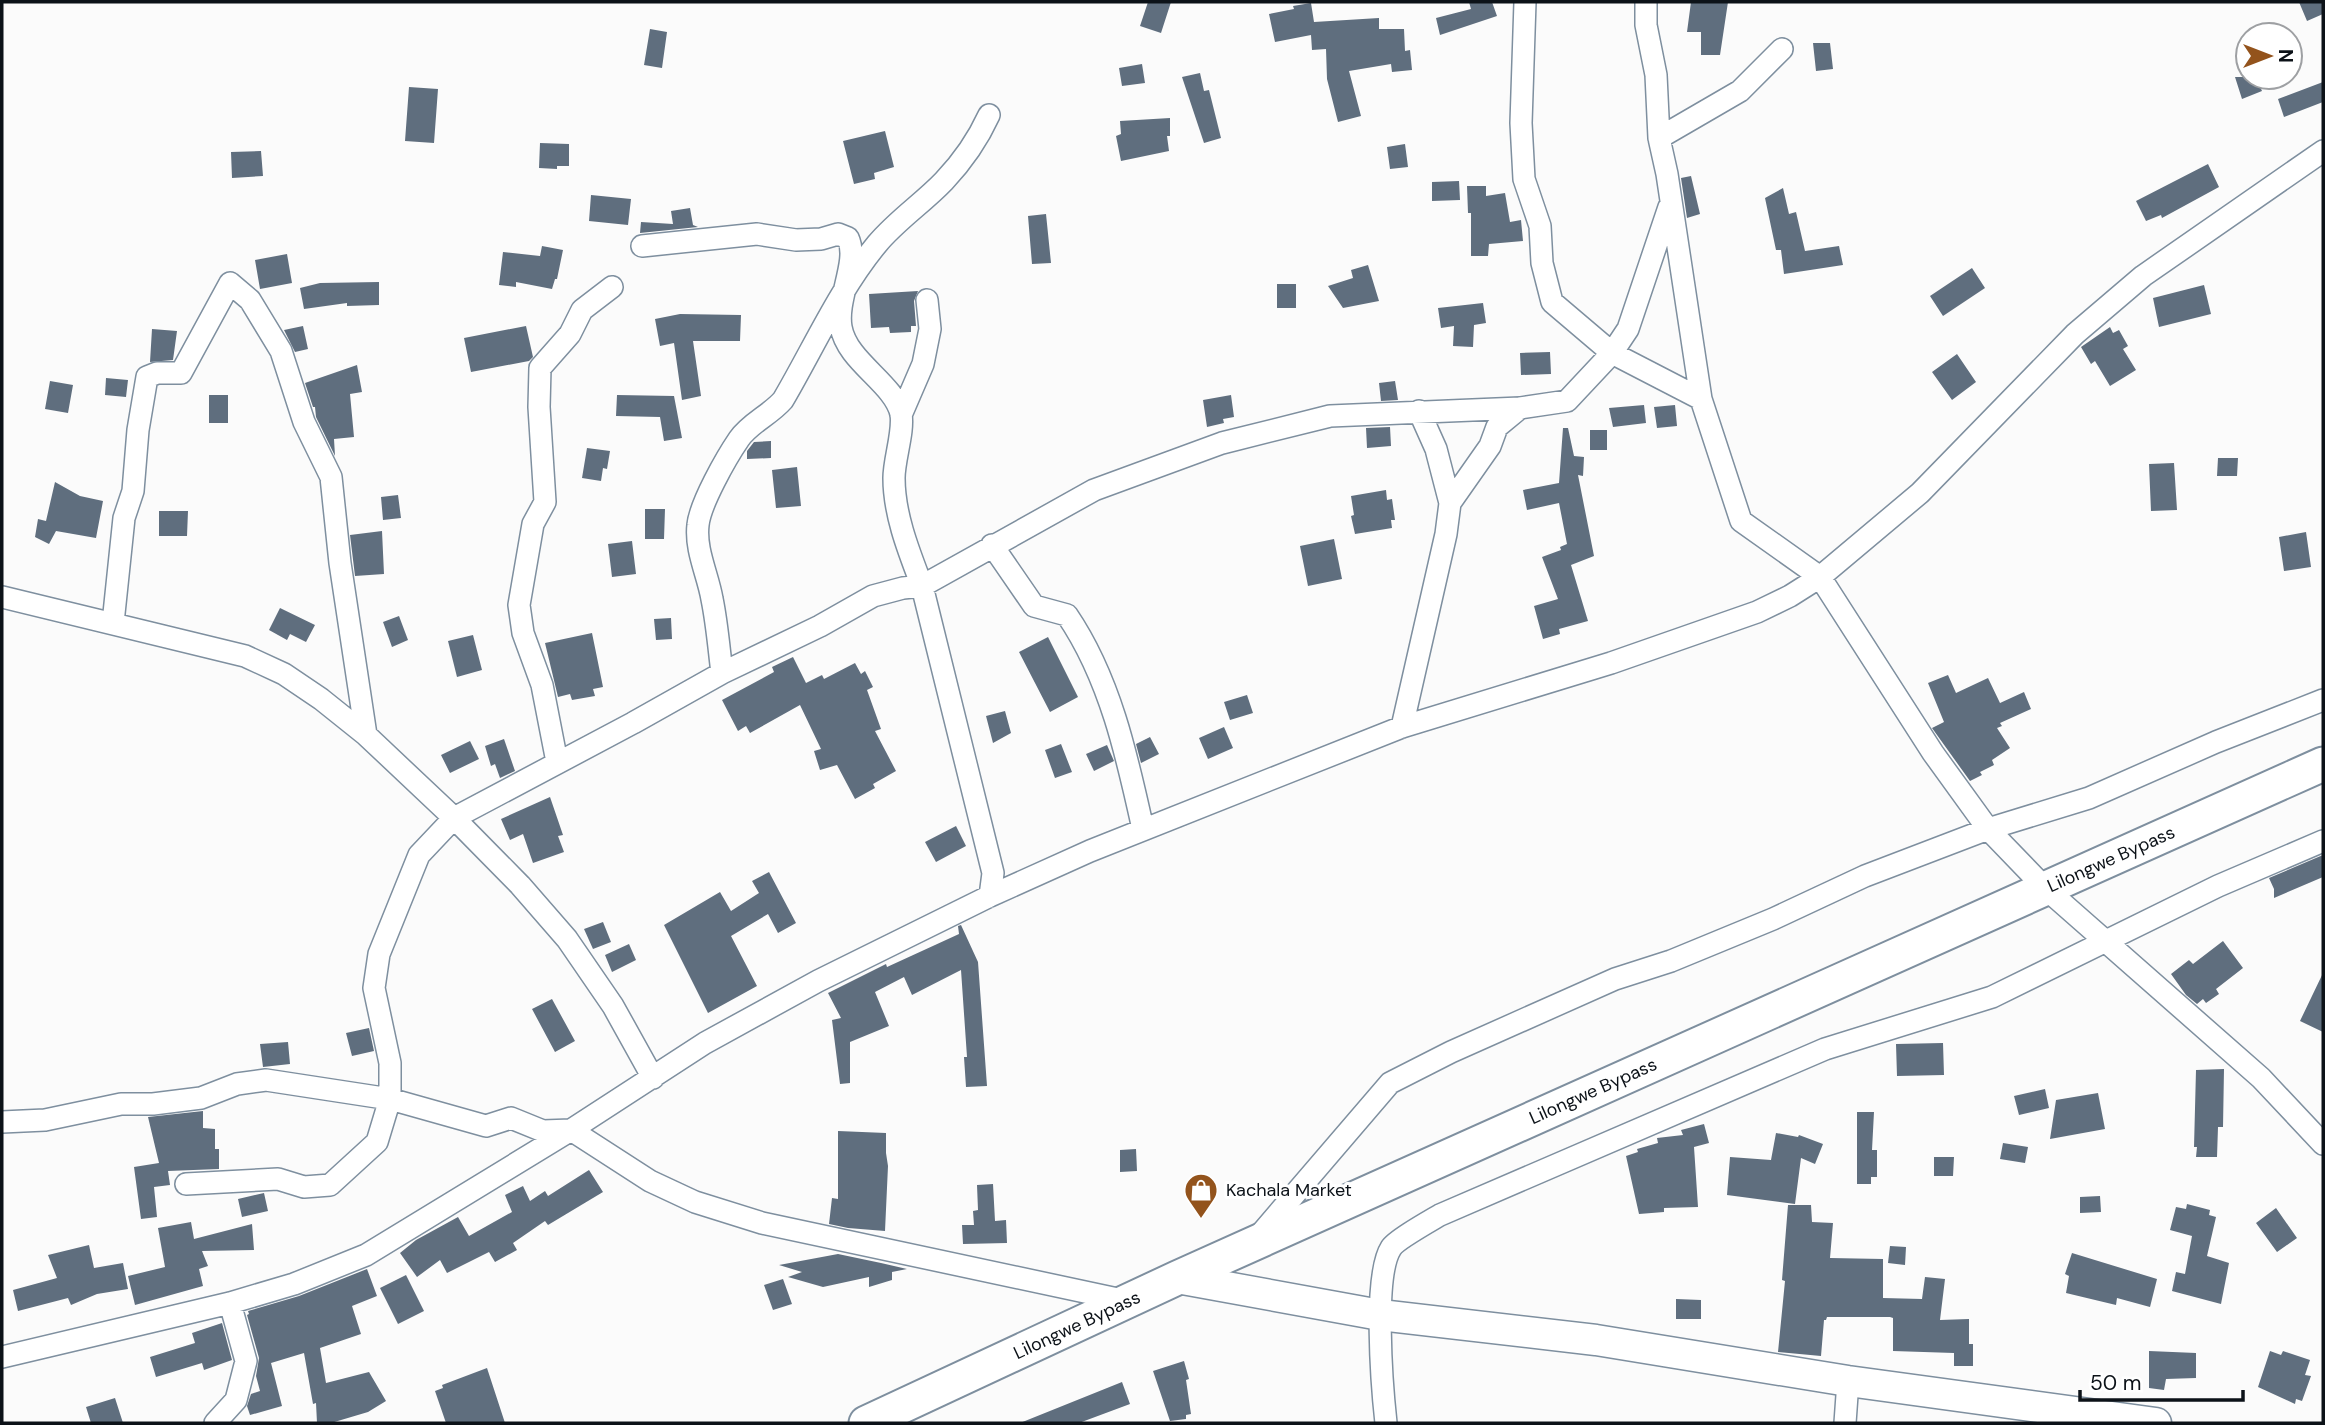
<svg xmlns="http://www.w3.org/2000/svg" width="2325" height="1425" viewBox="0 0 2325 1425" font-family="'DM Sans',sans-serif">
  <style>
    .building { fill: #5f6e7e }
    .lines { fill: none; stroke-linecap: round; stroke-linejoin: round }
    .street-casing { stroke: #7e8f9f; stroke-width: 24 }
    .secondary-casing { stroke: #7e8f9f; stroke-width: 33 }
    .primary-casing { stroke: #7e8f9f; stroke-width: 37 }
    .street { stroke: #fff; stroke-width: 21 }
    .secondary { stroke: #fff; stroke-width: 30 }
    .primary { stroke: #fff; stroke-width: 33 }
    .labels { text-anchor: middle; stroke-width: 6; stroke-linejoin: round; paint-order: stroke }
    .street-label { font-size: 18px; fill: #0c1218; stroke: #fff }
    .poi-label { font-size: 18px; fill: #0c1218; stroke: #fff; text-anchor: start }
  </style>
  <rect width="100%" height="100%" fill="#fbfbfb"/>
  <path class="building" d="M1148,2H1171L1161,33L1140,26Z
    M1469,2H1492L1497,16L1440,35L1436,18L1471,9Z
    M1691,2H1728L1720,55H1701V32H1687Z
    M2299,2H2323V14L2307,21Z
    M1311,3L1314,22L1379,18V29H1404L1405,51L1410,50L1412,70L1392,72L1391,64L1349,71L1361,116L1338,122L1327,79L1326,49L1312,50L1311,35L1275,42L1269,14L1294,9L1293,6Z
    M650,29L667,32L662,68L644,65Z
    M1813,43H1830L1833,69L1816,71Z
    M1142,64L1145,83L1122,86L1119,68Z
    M1200,73L1204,91L1209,90L1221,138L1204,143L1182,77Z
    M2235,77H2256L2262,91L2242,99Z
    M2323,82V102L2284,117L2278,99Z
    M409,87L438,89L434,143L405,141Z
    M1170,118V136H1167L1169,151L1121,161L1116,136L1121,134L1120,121Z
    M885,131L894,167L874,173L875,179L854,184L843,141Z
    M540,143L569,144V166H557V169L539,168Z
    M1405,144L1408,167L1390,169L1387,147Z
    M261,151L263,176L232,178L231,152Z
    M2208,164L2219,187L2162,218L2161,215L2146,221L2136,201Z
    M1691,176L1700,214L1687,218L1681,178Z
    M1459,181L1460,200L1432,201V182Z
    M1467,186H1486V196L1505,193L1510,222L1521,220L1523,241L1489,244L1488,256H1471V213H1468Z
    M1783,188L1789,214L1796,212L1805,251L1839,246L1843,265L1784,274L1781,250H1776L1765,198Z
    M591,195L631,199L628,225L589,221Z
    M690,208L693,225L698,227L640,233L641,222L673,224L671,211Z
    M1046,214L1051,263L1032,264L1028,216Z
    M542,246L563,250L557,279H555L552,289L516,282V287L499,285L503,252L540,256Z
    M287,254L292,283L260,289L255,260Z
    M1368,265L1379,301L1343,308L1328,286L1353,278L1351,270Z
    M1972,268L1985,288L1943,316L1930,296Z
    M379,282V305L347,306V303L304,309L300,288L320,283Z
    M1277,284H1296V308H1277Z
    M2204,285L2211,314L2159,327L2153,298Z
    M918,291L914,301L916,326H911V332L890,333L889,327L871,328L869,294Z
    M1483,303L1486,323L1474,325L1473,347L1453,346L1454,326L1441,328L1438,308Z
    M680,314L741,315L740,341H693L701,396L682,400L674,343L660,346L655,319Z
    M303,326L308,349L295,352L284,330Z
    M526,326L533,357L529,361L471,372L464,338Z
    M2110,327L2113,333L2119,330L2128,346L2123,349L2136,370L2110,386L2095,361L2091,364L2081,347Z
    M152,329L177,331L173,360L150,362Z
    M1550,352L1551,374L1521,375L1520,353Z
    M1957,354L1976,382L1952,400L1932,372Z
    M357,365L362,392L350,394L354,437L334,439L335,456L316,417L315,407H313L305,383Z
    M106,378L128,380L126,397L105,395Z
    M50,381L73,385L68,413L45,409Z
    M1395,381L1398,400L1381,401L1379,383Z
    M209,395H228V423H209Z
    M617,395L674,396L682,438L664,441L660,417L616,416Z
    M1231,395L1234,417L1223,419L1224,423L1207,427L1203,400Z
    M1644,405L1646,423L1613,427L1609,408Z
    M1675,405L1677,426L1657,428L1654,407Z
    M1390,427L1391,446L1367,448L1366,428Z
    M1563,428H1568L1574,456L1584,457L1583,476L1578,475L1594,556L1571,565L1588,621L1559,629L1560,634L1543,639L1534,606L1558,599L1542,557L1561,550L1560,547L1567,544L1559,503L1527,510L1523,490L1559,483Z
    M1590,430H1607V450H1590Z
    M771,441V458L747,459V451L754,442Z
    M587,448L610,451L607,469L603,468L601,481L582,478Z
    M2218,458H2238L2237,476H2217Z
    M2174,463L2177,510L2151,511L2149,464Z
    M797,467L801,506L776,508L772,470Z
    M55,482L80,496L103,501L96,538L56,531L49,544L35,537L38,519L46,521Z
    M1386,490L1387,500L1392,499L1395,520H1391L1392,528L1355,534L1351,516L1354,515L1351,496Z
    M398,495L401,518L383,520L381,497Z
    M645,509H665L664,539H645Z
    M159,511H188L187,536H159Z
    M382,531L384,574L355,576L350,535Z
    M2306,532L2311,567L2284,571L2279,537Z
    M1334,539L1342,579L1308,586L1300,546Z
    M632,541L636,574L612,577L608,544Z
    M280,608L315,625L306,642L290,634L287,640L269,630Z
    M399,616L408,640L392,647L383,622Z
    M671,618L672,639L656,640L654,619Z
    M592,633L603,687L593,689L595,696L572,700L570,694L558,697L545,643Z
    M473,635L482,670L457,677L448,641Z
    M1048,637L1078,697L1050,712L1019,652Z
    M793,657L806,683L822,675L824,679L855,663L861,674L865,671L873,687L867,690L881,729L875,731L896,771L873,784L875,788L855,799L837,765L820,770L814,751L821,749L800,705L750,733L746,726L738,731L722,700L774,672L772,667Z
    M1948,675L1956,693L1988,678L2000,703L2024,692L2031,709L2000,723L2002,726L1997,728L2010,748L1992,760L1994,765L1980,772L1982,775L1970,781L1932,728L1944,722L1928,683Z
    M1247,695L1253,713L1230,720L1224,702Z
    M1005,711L1011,733L993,743L986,716Z
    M1224,727L1233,748L1208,759L1199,738Z
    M1150,737L1159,754L1141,763L1136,744Z
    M504,739L515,771L500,778L495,764L491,766L485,746Z
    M470,741L479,759L450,773L441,755Z
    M1061,744L1072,772L1055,778L1045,750Z
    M1107,745L1114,761L1094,771L1086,754Z
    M550,797L563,835L558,836L564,852L533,863L523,834L510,840L501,819Z
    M956,826L966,846L936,862L925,842Z
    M2323,855V877L2274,898V889L2269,878Z
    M769,872L796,923L778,933L768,914L731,936L757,986L708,1013L664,925L720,892L731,911L759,893L752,881Z
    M603,922L611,942L593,949L584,929Z
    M961,925L978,962L987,1086L966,1087L964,1057H967L961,970L912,995L904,977L875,992L889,1026L850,1042V1083L840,1084L832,1020L841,1018L828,993L886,964L887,967L959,934L958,926Z
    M2223,941L2243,968L2216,989L2219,994L2206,1003L2203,999L2197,1004L2186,995L2171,974L2189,960L2193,964Z
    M629,944L636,960L612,972L605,955Z
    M2323,973V1032L2300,1021Z
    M552,999L575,1041L555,1052L532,1009Z
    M369,1028L374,1051L352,1056L346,1033Z
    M288,1042L290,1064L263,1067L260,1044Z
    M1943,1043L1944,1075L1897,1076L1896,1044Z
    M2224,1069L2223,1127H2218L2217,1157H2196L2197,1147H2194L2196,1070Z
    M2045,1089L2049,1108L2019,1115L2014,1096Z
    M2098,1093L2105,1129L2050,1139L2056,1100Z
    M203,1111V1128L215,1129V1149H219V1169L168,1171L170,1185L154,1187L157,1217L141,1219L134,1167L159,1163L148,1117Z
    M1857,1112H1874L1872,1150H1877V1177H1871V1184H1857Z
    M1704,1124L1709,1143L1694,1147L1698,1207L1664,1208V1212L1639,1214L1626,1156L1638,1152L1637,1149L1658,1143L1657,1138L1683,1135L1681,1130Z
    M838,1131L886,1133V1153L888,1166L885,1231L848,1228L829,1224L832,1198L838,1199Z
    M1776,1133L1798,1137L1799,1135L1823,1144L1815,1164L1801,1158L1795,1204L1727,1195L1730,1157L1771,1160Z
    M2003,1143L2028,1147L2025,1163L2000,1159Z
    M1136,1149L1137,1171L1120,1172V1150Z
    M1934,1157H1954L1953,1176H1934Z
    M589,1170L603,1192L548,1225L545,1221L513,1243L517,1250L495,1262L489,1252L447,1273L440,1260L417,1277L400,1253L416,1240L458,1217L469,1236L512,1212L505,1195L523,1186L530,1201L545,1191L548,1196Z
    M993,1184L995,1221L1006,1220L1007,1243L963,1244L962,1225H974L973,1211L978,1210L977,1185Z
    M264,1193L268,1211L242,1217L238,1199Z
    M2100,1196L2101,1212L2080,1213V1197Z
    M2187,1204L2210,1210L2209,1215L2216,1217L2207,1256L2229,1263L2221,1304L2172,1291L2176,1272L2185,1274L2192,1236L2170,1230L2176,1207L2186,1209Z
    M1788,1205H1811L1812,1222L1833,1223L1830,1258L1883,1259V1298L1922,1299L1925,1277L1945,1279L1940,1320L1969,1319V1344H1973V1366H1954V1353L1893,1351V1318L1890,1317H1827L1826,1320H1824L1821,1356L1778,1352L1785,1281L1782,1280Z
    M2276,1208L2297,1238L2277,1252L2256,1223Z
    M191,1222L194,1239L252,1224L254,1250L202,1251L208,1266L199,1269L203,1286L135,1305L128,1276L165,1267L158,1228Z
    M89,1245L94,1268L123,1263L128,1289L97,1294L71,1305L68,1298L18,1311L13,1290L57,1278L48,1255Z
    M1890,1246L1906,1247L1905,1265L1888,1263Z
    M2072,1253L2157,1279L2150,1307L2117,1298L2116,1305L2066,1293L2069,1276L2065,1274Z
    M838,1254L881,1263L907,1269L892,1272V1280L869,1287V1277L823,1287L788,1277L802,1272L779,1265Z
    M367,1269L377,1296L352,1306L361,1334L320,1348L326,1383L369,1372L386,1401L368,1412L331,1423H317L316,1403L313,1404L304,1353L271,1363L282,1406L250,1415L247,1406L251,1394L260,1391L256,1376L259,1358L247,1315L249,1314L248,1311L299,1296Z
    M406,1275L424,1311L398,1324L380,1288Z
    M783,1279L792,1304L773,1310L764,1285Z
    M1676,1299L1701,1300V1319H1676Z
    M222,1323L232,1360L204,1370L202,1363L156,1377L150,1357L195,1343L192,1333Z
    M2149,1351L2196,1353V1378L2166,1379L2164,1390L2149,1388Z
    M2270,1351L2281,1355L2283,1351L2310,1360L2305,1375L2311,1376L2302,1401L2296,1399L2295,1404L2258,1387Z
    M1184,1361L1189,1379L1186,1380L1191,1414L1186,1415V1419L1170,1421L1153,1371Z
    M487,1368L505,1423H446L435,1391L443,1388L442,1385Z
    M1122,1382L1130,1404L1079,1423H1020Z
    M115,1398L123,1423H91L86,1407Z"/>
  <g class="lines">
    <defs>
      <path id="street" d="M1525,2L1521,123L1524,179L1540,226L1542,263L1552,302L1612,353L1701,399
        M1646,2V25L1656,75L1659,138L1667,174L1701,399L1741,521L1820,577L1933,753L1988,829L2045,888L2261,1078L2323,1144
        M1659,138L1740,91L1782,49
        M642,246L757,234L796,240L821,239L838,234L848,238C859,261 836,299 841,327C847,362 894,383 901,414C904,432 894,459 894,478C894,515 909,552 922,586L993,873L990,896
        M901,415L923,364L930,329L927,300
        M1450,503L1490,446L1497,427L1520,408L1567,401L1612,353L1628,329L1669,207
        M992,545L1034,606L1067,615C1110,678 1127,756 1143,829
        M2,597L245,656L284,674L321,699L366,735L454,818L520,885L567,939L613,1006L653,1078
        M113,623L124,518L133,491L138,430L147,377L157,373H181L230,283L250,300L281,351L304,422L331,477L340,563L366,735
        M722,673L820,626L873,596L903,588L922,586L1094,490L1222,443L1330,416L1520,408
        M1402,727L1446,534L1450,503L1436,449L1419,411
        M557,762L542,685L523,633L519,605L533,524L545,502L539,407L540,368L570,334L582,310L612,287
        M2,1122L45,1120L121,1104H153L201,1098L237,1084L266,1080L390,1099L486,1126L511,1118L543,1131L571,1130L650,1181L695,1202L762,1223L1127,1301
        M186,1184L278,1179L304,1187L330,1185L377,1142L390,1099V1063L374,988L379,954L419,855L454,818L633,723L722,673C719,649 717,623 712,599C708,575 695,550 698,525C700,504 726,458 739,439C750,423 770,415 783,400C813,349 839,290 877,244C897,220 923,203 944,181C962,162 978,139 989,115
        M1258,1237L1390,1083L1451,1052L1615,979L1671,961L1773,919L1865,876L1988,829L2089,798L2216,742L2323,700
        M2,1357L230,1303L294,1284L366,1255L571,1130L705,1043L818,981L990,896L1090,851L1402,727L1611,663L1757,612L1790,596L1820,577L1920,493L2075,334L2143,276L2323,151
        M215,1423L236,1400L246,1361L230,1303
        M1386,1423C1382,1387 1373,1276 1391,1248C1396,1240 1430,1221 1440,1215L1825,1049L1992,997L2218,886L2323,841
        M1845,1423L1848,1381"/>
      <path id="secondary" d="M1177,1278L1380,1315L1596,1340L1848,1381L2156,1423"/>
      <path id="primary" d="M866,1423L1177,1278L2323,764"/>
    </defs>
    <use href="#street" class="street-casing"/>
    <use href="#secondary" class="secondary-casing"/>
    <use href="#primary" class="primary-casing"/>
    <use href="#street" class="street"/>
    <use href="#secondary" class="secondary"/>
    <use href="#primary" class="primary"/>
  </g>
  <defs>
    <symbol id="shop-pin" viewBox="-11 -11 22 30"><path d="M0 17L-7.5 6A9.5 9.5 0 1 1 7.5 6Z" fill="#93531c" stroke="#fff"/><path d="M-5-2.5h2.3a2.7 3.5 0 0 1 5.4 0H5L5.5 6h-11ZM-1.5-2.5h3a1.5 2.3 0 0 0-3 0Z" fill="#fff"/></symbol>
  </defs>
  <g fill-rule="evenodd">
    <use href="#shop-pin" x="1182" y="1171" width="38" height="52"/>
  </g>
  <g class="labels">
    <g class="street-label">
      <text transform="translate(2111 859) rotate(-24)" y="6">Lilongwe Bypass</text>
      <text transform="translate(1593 1091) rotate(-24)" y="6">Lilongwe Bypass</text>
      <text transform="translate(1077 1325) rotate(-25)" y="6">Lilongwe Bypass</text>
    </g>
    <g class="poi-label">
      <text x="1226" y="1196">Kachala Market</text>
    </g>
  </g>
  <rect width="2325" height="1425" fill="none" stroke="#0c1218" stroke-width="7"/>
  <g transform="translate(2269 56) rotate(90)"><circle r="33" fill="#ffffff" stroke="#9ea0a3" stroke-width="2"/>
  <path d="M0-5L12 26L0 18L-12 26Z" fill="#93531c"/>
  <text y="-10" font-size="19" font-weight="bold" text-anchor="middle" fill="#0c1218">N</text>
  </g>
  <path d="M2080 1390v10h163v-10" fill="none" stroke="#0c1218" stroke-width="3.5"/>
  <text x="2090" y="1390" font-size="21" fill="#0c1218" stroke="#ffffff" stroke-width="5" paint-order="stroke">50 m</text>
</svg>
